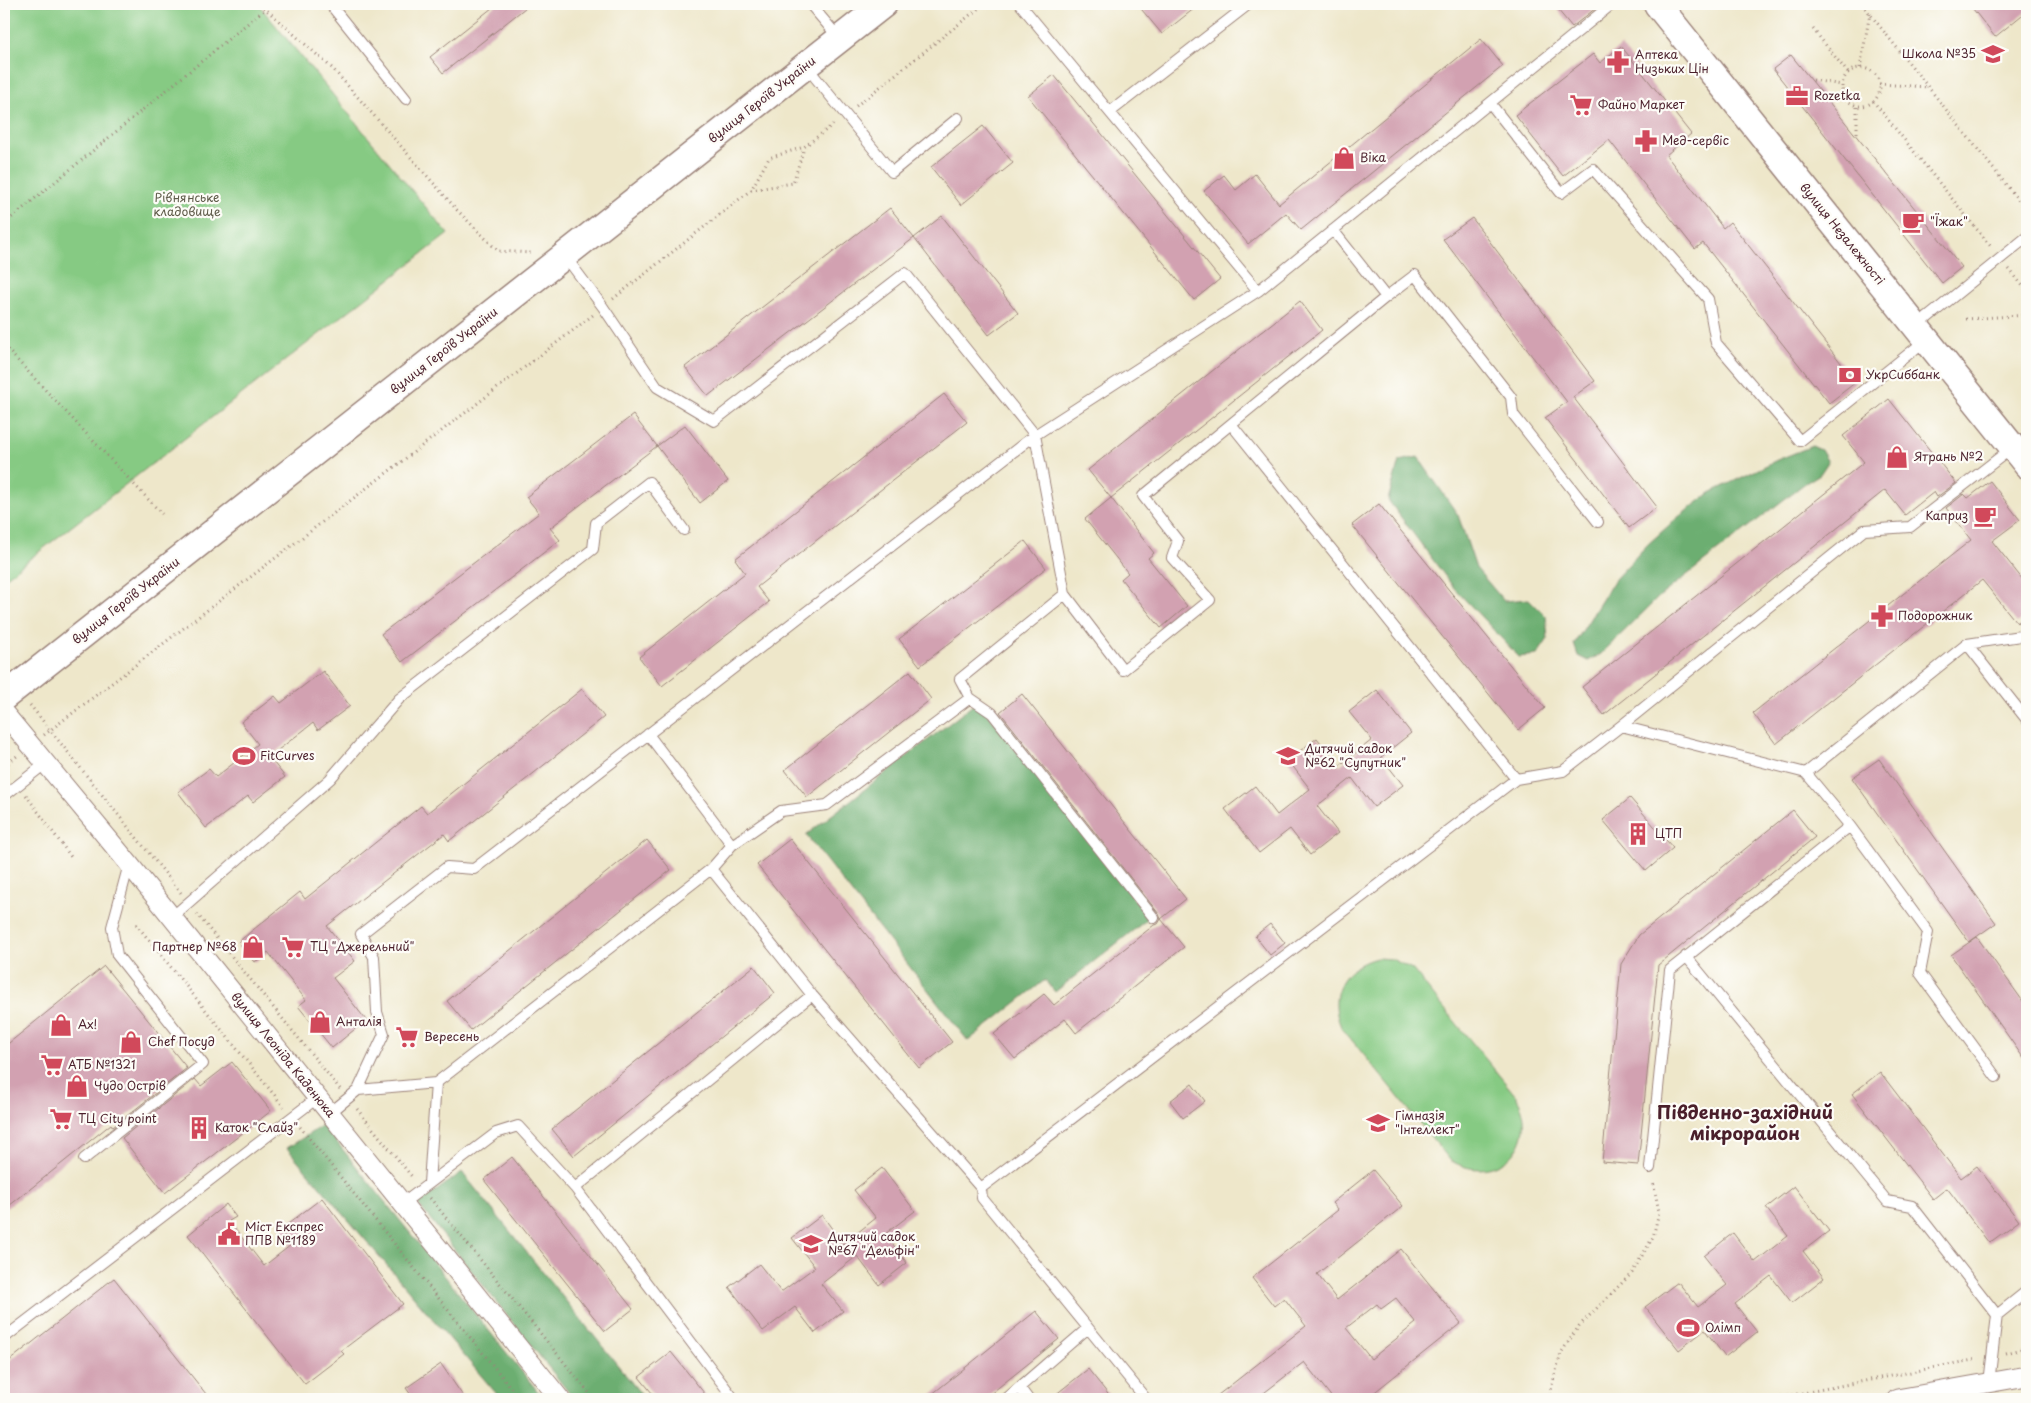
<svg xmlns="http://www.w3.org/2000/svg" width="2031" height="1403" viewBox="0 0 2031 1403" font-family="'Playpen Sans',sans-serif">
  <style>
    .green { fill: #86ca83; stroke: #687457 }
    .forest { fill: #6cae71; stroke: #5b664e }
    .building { fill: #d2a1b1; fill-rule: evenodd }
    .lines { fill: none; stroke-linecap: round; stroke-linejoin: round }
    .service-casing { stroke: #9c837a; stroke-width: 12 }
    .minor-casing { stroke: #9c837a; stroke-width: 21 }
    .secondary-casing { stroke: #9c837a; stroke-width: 29 }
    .path { stroke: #9c837a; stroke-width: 3; stroke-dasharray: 1 4; stroke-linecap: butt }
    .service { stroke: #fff; stroke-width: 10 }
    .minor { stroke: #fff; stroke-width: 19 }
    .secondary { stroke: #fff; stroke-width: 26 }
    .labels { text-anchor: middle; stroke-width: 4.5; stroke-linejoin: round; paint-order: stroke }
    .poi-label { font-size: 12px; fill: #4a1f2b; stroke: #fdfcf7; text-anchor: start }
    .street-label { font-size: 12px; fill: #4a1f2b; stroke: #fdfcf7 }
    .park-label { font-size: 12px; fill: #5f5b4a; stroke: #fdfcf7 }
    .district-label { font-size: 18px; font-weight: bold; fill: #4a1f2b; stroke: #fdfcf7 }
  </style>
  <rect width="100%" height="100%" fill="#fdfcf7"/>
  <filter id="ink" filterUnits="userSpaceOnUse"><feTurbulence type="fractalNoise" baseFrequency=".02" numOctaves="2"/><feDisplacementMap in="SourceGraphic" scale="10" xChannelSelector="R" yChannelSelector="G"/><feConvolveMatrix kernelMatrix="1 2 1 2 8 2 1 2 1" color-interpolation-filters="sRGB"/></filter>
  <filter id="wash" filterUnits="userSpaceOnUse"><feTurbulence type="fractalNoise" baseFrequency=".0096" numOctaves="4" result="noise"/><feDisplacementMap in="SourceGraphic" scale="20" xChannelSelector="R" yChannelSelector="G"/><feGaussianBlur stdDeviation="1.12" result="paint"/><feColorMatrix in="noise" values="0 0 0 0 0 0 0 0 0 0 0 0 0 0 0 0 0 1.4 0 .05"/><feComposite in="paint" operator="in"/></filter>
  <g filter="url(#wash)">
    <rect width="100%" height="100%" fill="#eee7ca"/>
    <path class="green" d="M4,4H258L448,234L4,579Z
      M1377,958L1392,959L1412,969L1516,1096C1544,1142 1496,1189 1450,1160L1341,1027C1327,994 1343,966 1377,958Z"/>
    <path class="forest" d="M1812,446L1821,450L1828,462L1820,474L1804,484L1660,596L1601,654L1588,661L1578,656L1574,644L1615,579L1647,545L1677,518L1710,493L1777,460Z
      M1418,457L1458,515L1476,568L1504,601L1529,599L1546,616L1548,639L1537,655L1519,657L1454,588L1388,500L1399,461Z
      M978,701L1149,918L1055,992L1045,980L968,1041L806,835Z
      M323,1125L544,1399H501L287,1148Z
      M462,1172L645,1399H574L418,1204Z"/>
    <g id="blocks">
      <path class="building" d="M497,4H530L443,73L430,57Z
        M1137,4H1200L1162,34Z
        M1553,4H1601L1572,27Z
        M1969,4H2027V11L1995,37Z
        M1481,39L1503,66L1301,230L1286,213L1248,244L1204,191L1224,175L1236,190L1255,174L1279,204Z
        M1621,46L1691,134L1666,155L1723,228L1730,222L1856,382L1829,403L1703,243L1695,249L1609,140L1563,176L1515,115L1593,54L1600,63Z
        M1791,55L1962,267L1942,283L1773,69Z
        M1054,75L1220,279L1194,300L1028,96Z
        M983,126L1013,163L961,205L931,167Z
        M890,208L914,238L708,396L685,367Z
        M942,216L1018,313L989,335L914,238Z
        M1472,218L1595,381L1573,397L1657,507L1629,528L1545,418L1567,402L1443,239Z
        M1300,301L1322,330L1111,498L1088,470Z
        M944,394L967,422L757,587L769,602L662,686L639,657L745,573L735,559Z
        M1889,399L1956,483L1937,497L1934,492L1905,515L1885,490L1604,715L1582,687L1864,462L1843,436Z
        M633,415L657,446L550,528L560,540L402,662L381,634L539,513L526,497Z
        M685,425L728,481L700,503L657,446Z
        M1990,481L2020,520L1992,541L2027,585V615L2017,623L1982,580L1776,744L1753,713L1971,540L1946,508L1964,494L1968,498Z
        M1111,498L1154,553L1148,558L1187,606L1161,628L1121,579L1128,573L1085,519Z
        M1379,504L1545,708L1518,730L1352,525Z
        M1025,541L1046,568L920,666L899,639Z
        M323,671L350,706L318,730L313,723L269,757L285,777L253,802L248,796L206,828L178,792L209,769L216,777L258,744L241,722L275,696L281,703Z
        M910,671L931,699L807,797L785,770Z
        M582,689L604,717L449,841L444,834L327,926L355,961L333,978L366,1020L332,1048L298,1006L306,1000L268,952L255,962L238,942L300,892L305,899L421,806L427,813Z
        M1377,690L1411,733L1381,757L1403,785L1374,807L1352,778L1317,806L1338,833L1310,855L1290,829L1259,853L1225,809L1255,786L1277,815L1310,789L1288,760L1317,738L1339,766L1372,740L1349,712Z
        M1022,694L1186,899L1161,919L1159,914L1000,712Z
        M1879,759L1996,923L1969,942L1852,778Z
        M1630,798L1673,848L1646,871L1603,820Z
        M1793,810L1815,837L1658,965L1638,1165L1602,1162L1621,964L1639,935Z
        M790,839L952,1042L919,1068L757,865Z
        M647,840L671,870L471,1030L447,1001Z
        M1161,919L1184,947L1076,1033L1065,1019L1015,1059L994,1034L1044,994L1054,1005L1154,925L1158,924Z
        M1270,924L1285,943L1270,955L1255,936Z
        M1977,937L2027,1007V1063L1951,955Z
        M104,966L187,1068L113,1127L111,1124L4,1210V1047Z
        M754,966L775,993L574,1156L552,1129Z
        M232,1062L271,1111L165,1193L122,1138L195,1079L201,1086Z
        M1880,1072L1961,1178L1977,1166L2019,1221L1989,1243L1947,1188L1933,1199L1852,1094Z
        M1192,1084L1205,1101L1183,1118L1170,1101Z
        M512,1157L633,1309L605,1331L484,1180Z
        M882,1168L915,1211L885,1234L907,1263L879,1285L857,1256L821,1284L843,1311L815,1333L795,1307L763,1331L729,1287L759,1264L781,1292L815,1267L792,1238L822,1215L843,1244L876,1218L854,1190Z
        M1373,1170L1403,1206L1317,1274L1337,1300L1401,1249L1461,1323L1366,1399H1333L1304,1362L1256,1399H1213L1306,1326L1284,1298L1274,1306L1252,1278L1338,1210L1332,1203ZM1396,1298L1416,1323L1371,1359L1346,1328L1377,1304L1381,1309Z
        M1794,1186L1829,1231L1803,1251L1824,1278L1792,1303L1771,1276L1735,1304L1757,1332L1725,1357L1705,1330L1679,1350L1645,1307L1678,1282L1698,1307L1727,1285L1704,1256L1733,1233L1755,1262L1788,1236L1766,1208Z
        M322,1198L403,1304L341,1351L344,1354L305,1384L188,1235L226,1204L236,1217L229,1221L264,1266L291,1245L280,1230Z
        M114,1278L210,1399H4V1365Z
        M1036,1311L1059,1339L984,1399H926Z
        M671,1352L709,1399H657L639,1377Z
        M441,1364L465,1399H414L406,1388Z
        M1088,1369L1112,1399H1050Z"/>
    </g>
  </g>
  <g filter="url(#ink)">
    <use href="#blocks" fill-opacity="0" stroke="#9c837a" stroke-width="1"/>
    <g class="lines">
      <defs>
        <path id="service" d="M330,4L406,99
          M810,4L839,38
          M1020,4L1258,291
          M806,66L892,172L958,118
          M1490,103L1561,193L1593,169L1708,299L1716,343L1800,441L1926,340
          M1110,112L1249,4
          M565,256L603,307L657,387L714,421L905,273L1035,435L1065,594L960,679L970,698L827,805L781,811L732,845
          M1386,297L1415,275L1511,397L1513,414L1598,522
          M1917,326L2027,237
          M1231,424L1516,779
          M1065,594L1123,670L1210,600L1172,558L1178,541L1143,496L1386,297L1333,230
          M1967,644L2027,720
          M970,698L992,713L1154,918
          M1621,726L1806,773L1850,826L1670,970L1650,1168
          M648,734L732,845L711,869
          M1806,773L1967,644L2027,635
          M4,796L46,763
          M1850,826L1928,932L1920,973L1996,1077
          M172,917L330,779L399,699L593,549L596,523L649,482L684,530
          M1686,956L1887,1201L1912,1206L1997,1315L1989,1383
          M358,1090L384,1034L377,1012L374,957L361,934L447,867L474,869L1035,435L1258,291L1612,4
          M330,1113L358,1090L436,1083
          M84,1159L203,1064L117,955L112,927L129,864
          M429,1183L436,1083L711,869L812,995
          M575,1188L734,1399
          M981,1188L1516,779L1563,771L1621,726L1864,530L1910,527L2012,448
          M402,1204L496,1133L518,1126L575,1188L812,995L981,1188L982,1198L1146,1399
          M1997,1315L2027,1291
          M4,1338L317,1098
          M1020,1388L1028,1399
          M1006,1399L1088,1328"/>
        <path id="minor" d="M4,713L129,864L560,1399
          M1897,1399L2027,1376"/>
        <path id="secondary" d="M1657,4L2027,465
          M4,697L884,4"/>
      </defs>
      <use href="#service" class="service-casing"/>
      <use href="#minor" class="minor-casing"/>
      <use href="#secondary" class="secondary-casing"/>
      <path class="path" d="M260,4L333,69L457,210L498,251L531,253
        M1862,4L2027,211
        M1813,29L1848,73
        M1860,68L1870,13
        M1842 87a19 19 0 1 1 38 0a19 19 0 1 1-38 0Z
        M1813,80L1842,85
        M1879,84L1928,87
        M1873,101L1992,248
        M856,106L984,4
        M1857,133V105
        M751,190L793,183L804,148
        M4,224L265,9
        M2009,269L2027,291
        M613,299L751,190L769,158L804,147L835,123
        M1966,319L2027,315
        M4,346L162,514
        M30,705L181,893
        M44,735L593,315
        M4,766L17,756
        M26,795L71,857
        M197,914L340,1089
        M136,924L284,1107
        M357,1109L413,1178
        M300,1127L520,1399
        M430,1198L594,1399
        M2006,1353L2027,1348
        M1548,1399L1561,1353L1579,1326L1632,1273L1653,1237L1659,1212L1653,1181
        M1772,1399L1978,1359"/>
      <use href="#service" class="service"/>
      <use href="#minor" class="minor"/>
      <use href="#secondary" class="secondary"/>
    </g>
  </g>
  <defs>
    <symbol id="school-bare" viewBox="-9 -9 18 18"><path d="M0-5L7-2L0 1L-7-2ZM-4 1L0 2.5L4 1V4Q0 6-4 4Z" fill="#d1495b" stroke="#fdfcf7" stroke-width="2.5" paint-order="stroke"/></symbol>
    <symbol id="pharmacy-bare" viewBox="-9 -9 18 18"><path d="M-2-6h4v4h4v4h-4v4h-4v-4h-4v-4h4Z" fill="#d1495b" stroke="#fdfcf7" stroke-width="2.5" paint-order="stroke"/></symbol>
    <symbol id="office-bare" viewBox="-9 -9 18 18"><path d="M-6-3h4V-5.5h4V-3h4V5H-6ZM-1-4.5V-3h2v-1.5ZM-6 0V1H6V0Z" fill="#d1495b" stroke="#fdfcf7" stroke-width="2.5" paint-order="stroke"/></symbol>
    <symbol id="supermarket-bare" viewBox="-9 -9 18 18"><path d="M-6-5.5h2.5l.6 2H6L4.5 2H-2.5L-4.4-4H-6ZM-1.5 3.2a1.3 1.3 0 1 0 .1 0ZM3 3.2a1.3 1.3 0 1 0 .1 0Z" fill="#d1495b" stroke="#fdfcf7" stroke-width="2.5" paint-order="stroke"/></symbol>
    <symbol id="shop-bare" viewBox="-9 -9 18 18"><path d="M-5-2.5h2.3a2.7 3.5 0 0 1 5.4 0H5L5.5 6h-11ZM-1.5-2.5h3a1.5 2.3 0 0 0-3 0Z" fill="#d1495b" stroke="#fdfcf7" stroke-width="2.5" paint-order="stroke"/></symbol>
    <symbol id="cafe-bare" viewBox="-9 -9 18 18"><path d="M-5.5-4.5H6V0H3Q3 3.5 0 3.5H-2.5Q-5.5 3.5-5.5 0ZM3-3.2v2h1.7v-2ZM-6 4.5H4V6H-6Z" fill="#d1495b" stroke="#fdfcf7" stroke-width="2.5" paint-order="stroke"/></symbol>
    <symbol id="bank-bare" viewBox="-9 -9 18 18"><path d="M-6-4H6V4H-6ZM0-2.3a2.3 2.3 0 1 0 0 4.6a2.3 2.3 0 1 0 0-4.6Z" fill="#d1495b" stroke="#fdfcf7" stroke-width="2.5" paint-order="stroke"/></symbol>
    <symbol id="stadium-bare" viewBox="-9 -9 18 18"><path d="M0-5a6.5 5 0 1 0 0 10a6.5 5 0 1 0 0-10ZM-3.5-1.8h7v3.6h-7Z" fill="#d1495b" stroke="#fdfcf7" stroke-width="2.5" paint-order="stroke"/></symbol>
    <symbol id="building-bare" viewBox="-9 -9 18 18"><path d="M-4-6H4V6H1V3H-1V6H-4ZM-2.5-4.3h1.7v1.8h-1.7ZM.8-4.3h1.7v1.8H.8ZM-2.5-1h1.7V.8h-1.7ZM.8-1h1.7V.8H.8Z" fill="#d1495b" stroke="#fdfcf7" stroke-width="2.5" paint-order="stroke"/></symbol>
    <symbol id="civic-bare" viewBox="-9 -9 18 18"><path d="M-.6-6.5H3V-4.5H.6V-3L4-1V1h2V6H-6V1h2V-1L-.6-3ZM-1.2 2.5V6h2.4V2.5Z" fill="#d1495b" stroke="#fdfcf7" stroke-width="2.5" paint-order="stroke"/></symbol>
  </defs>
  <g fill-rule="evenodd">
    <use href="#school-bare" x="1977" y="38" width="32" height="32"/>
    <use href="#pharmacy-bare" x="1602" y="46" width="32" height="32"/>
    <use href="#office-bare" x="1781" y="80" width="32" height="32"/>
    <use href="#supermarket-bare" x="1565" y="89" width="32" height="32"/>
    <use href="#pharmacy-bare" x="1630" y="125" width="32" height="32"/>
    <use href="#shop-bare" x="1328" y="142" width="32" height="32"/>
    <use href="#cafe-bare" x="1897" y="206" width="32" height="32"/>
    <use href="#bank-bare" x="1834" y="359" width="32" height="32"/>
    <use href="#shop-bare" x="1881" y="441" width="32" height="32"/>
    <use href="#cafe-bare" x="1969" y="500" width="32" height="32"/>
    <use href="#pharmacy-bare" x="1866" y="600" width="32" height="32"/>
    <use href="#stadium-bare" x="228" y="740" width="32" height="32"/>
    <use href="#school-bare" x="1272" y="740" width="32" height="32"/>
    <use href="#building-bare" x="1622" y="818" width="32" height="32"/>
    <use href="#shop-bare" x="237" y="931" width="32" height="32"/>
    <use href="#supermarket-bare" x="277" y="931" width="32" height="32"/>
    <use href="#shop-bare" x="304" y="1006" width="32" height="32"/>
    <use href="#shop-bare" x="45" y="1009" width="32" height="32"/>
    <use href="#supermarket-bare" x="391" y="1021" width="32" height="32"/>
    <use href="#shop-bare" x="115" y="1026" width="32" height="32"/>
    <use href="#supermarket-bare" x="36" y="1049" width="32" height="32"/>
    <use href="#shop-bare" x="61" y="1070" width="32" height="32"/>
    <use href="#supermarket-bare" x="45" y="1103" width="32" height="32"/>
    <use href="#school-bare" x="1362" y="1107" width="32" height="32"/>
    <use href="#building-bare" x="183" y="1112" width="32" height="32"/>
    <use href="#civic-bare" x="213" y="1218" width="32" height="32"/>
    <use href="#school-bare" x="795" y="1228" width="32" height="32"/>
    <use href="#stadium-bare" x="1672" y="1312" width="32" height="32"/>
  </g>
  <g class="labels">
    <g class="poi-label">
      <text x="1976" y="58" text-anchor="end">Школа №35</text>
      <text x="1635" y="59">Аптека<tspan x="1635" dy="14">Низьких Цін</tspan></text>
      <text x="1814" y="100">Rozetka</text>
      <text x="1598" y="109">Файно Маркет</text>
      <text x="1662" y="145">Мед-сервіс</text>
      <text x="1360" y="162">Віка</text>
      <text x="1930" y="226">"Їжак"</text>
      <text x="1866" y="379">УкрСиббанк</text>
      <text x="1914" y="461">Ятрань №2</text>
      <text x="1968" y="520" text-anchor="end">Каприз</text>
      <text x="1898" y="620">Подорожник</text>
      <text x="1305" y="753">Дитячий садок<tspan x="1305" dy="14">№62 "Супутник"</tspan></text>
      <text x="260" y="760">FitCurves</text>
      <text x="1655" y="838">ЦТП</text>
      <text x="237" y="951" text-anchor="end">Партнер №68</text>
      <text x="310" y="951">ТЦ "Джерельний"</text>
      <text x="336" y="1026">Анталія</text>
      <text x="78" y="1029">Ах!</text>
      <text x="424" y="1041">Вересень</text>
      <text x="148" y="1046">Chef Посуд</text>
      <text x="68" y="1069">АТБ №1321</text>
      <text x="94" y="1090">Чудо Острів</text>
      <text x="1395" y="1120">Гімназія<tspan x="1395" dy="14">"Інтеллект"</tspan></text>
      <text x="78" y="1123">ТЦ City point</text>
      <text x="215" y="1132">Каток "Слайз"</text>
      <text x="245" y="1231">Міст Експрес<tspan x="245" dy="14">ППВ №1189</tspan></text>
      <text x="828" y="1241">Дитячий садок<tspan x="828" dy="14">№67 "Дельфін"</tspan></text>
      <text x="1705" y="1332">Олімп</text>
    </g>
    <g class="street-label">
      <text transform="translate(762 100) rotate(-38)" y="4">вулиця Героїв України</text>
      <text transform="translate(1842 234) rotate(51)" y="4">вулиця Незалежності</text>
      <text transform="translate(444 351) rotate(-38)" y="4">вулиця Героїв України</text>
      <text transform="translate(126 601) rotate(-38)" y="4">вулиця Героїв України</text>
      <text transform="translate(283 1055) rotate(51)" y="4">вулиця Леоніда Каденюка</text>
    </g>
    <g class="park-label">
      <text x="187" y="202">Рівнянське<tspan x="187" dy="14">кладовище</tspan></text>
    </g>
    <g class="district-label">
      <text x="1745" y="1119">Південно-західний<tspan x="1745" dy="21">мікрорайон</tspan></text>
    </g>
  </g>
  <rect width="2031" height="1403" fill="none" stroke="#fdfcf7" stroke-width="20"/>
</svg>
